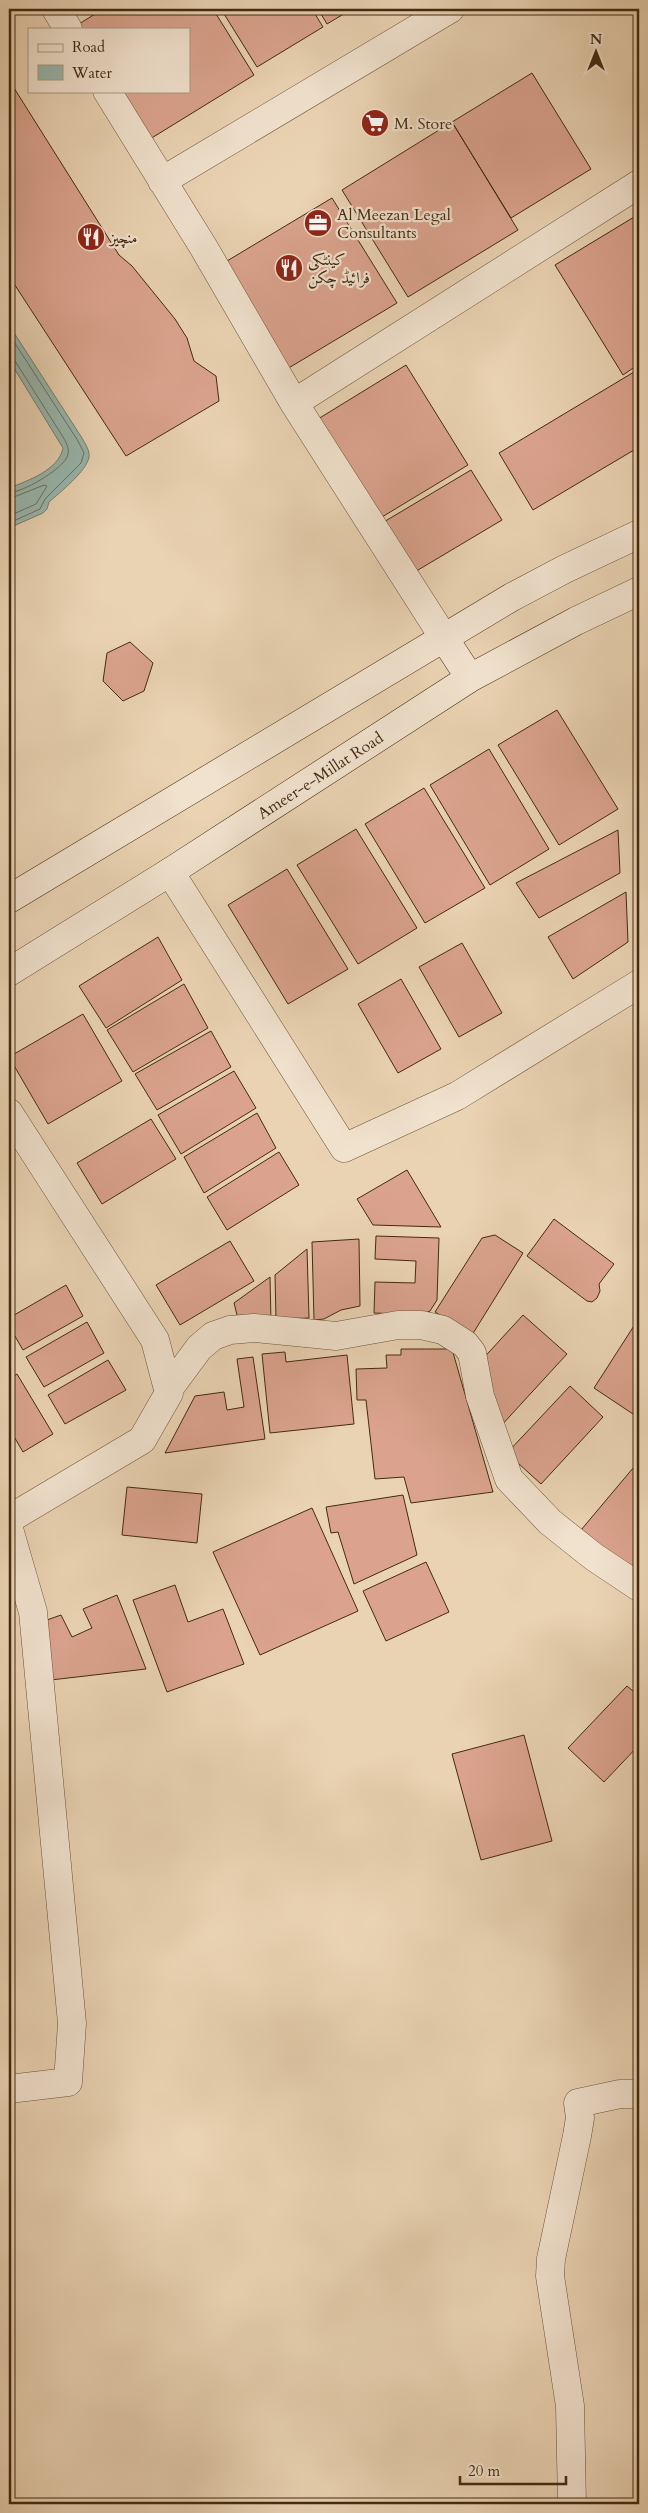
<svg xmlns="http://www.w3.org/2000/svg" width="648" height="2513" viewBox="0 0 648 2513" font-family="Cardo,Amiri,serif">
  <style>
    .water { fill: #98b7ae; stroke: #767f6f }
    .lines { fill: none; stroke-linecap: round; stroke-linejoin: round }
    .shore { stroke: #6e7060; stroke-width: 1 }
    .building { fill: #dba38e; stroke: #432a11 }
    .minor-casing { stroke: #6d543a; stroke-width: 29 }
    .secondary-casing { stroke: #432a11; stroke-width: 29 }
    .minor { stroke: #f1e2ce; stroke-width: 28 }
    .secondary { stroke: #f1e2ce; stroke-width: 28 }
    .labels { text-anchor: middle; stroke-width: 4.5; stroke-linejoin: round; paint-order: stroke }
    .poi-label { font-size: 16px; fill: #432a11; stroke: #f1e2ce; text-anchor: start }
    .street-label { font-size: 16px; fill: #432a11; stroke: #f1e2ce }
  </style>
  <rect width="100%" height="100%" fill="#ead3b3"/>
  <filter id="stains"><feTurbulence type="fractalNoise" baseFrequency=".004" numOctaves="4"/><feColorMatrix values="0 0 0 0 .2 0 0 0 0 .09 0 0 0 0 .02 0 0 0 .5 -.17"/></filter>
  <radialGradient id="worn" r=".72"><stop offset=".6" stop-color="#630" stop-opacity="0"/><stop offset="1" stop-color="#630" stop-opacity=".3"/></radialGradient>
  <path class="water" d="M9,325L82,438C85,444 90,450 89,457C87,471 59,493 49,502L47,509L43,513L9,528V488C27,481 59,470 63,448L9,360Z"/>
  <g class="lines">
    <path class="shore" d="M9,334L78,441L84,453L81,463L45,499L40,509L9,523
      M9,358L15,361L63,437C67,444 71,451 66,459C57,472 25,491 9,493
      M9,499L44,485L47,486L36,504L9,516"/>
  </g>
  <path class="building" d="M103,9H213L254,75L137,147L103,91H189V29H71Z
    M221,9H312L323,27L257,67Z
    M318,9H352L327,24Z
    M532,73L591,169L511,218L452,122Z
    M9,80L119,255L132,266L175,319L187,338L194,361L216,376L219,401L126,456L9,276Z
    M452,122L518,230L408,297L342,190Z
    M332,198L397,303L282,372L217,267Z
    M639,214V364L623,375L555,265Z
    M406,365L468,465L372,523L318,419Z
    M639,369V447L533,510L499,453Z
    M471,470L502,520L408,576L377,526Z
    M130,642L153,663L144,691L123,701L103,681L107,653Z
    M557,710L618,809L559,845L498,745Z
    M489,749L549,849L490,885L430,785Z
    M424,788L485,888L425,923L365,824Z
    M356,829L417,928L358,964L297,865Z
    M618,830L620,873L539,918L516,883Z
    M287,869L348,969L288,1004L228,905Z
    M626,892L628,942L573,979L548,937Z
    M158,937L182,980L106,1028L79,986Z
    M462,943L502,1013L459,1037L419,967Z
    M401,979L441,1049L398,1073L358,1004Z
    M184,984L208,1028L133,1072L107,1030Z
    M83,1014L122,1081L48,1124L9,1057Z
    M211,1031L231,1067L157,1110L135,1074Z
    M234,1071L256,1108L181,1154L158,1115Z
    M257,1113L276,1148L204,1193L184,1157Z
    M151,1119L176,1159L102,1204L77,1163Z
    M279,1152L299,1185L227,1230L207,1197Z
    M407,1170L441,1227L373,1225L357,1199Z
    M554,1219L614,1264L599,1284L600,1291L597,1298L592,1302L587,1301L527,1256Z
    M495,1235L523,1253L472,1335L435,1312L482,1238Z
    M376,1236L439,1238L437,1300L430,1311L421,1315L374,1313L375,1282L415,1283L416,1261L375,1259Z
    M359,1239L360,1306L341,1310L324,1319L314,1320L312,1242Z
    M230,1241L254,1281L180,1325L156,1285Z
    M307,1249L309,1318L276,1319L275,1275Z
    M270,1277L271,1323H239L234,1303Z
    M66,1285L83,1316L23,1350L9,1326V1318Z
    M523,1315L567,1354L499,1428L479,1363Z
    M639,1318V1418L594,1388Z
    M87,1322L104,1353L44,1387L26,1357Z
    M401,1349H452L493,1492L411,1503L404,1477L375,1479L366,1400H357L356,1369L387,1368L386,1355H401Z
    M285,1352L286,1362L347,1355L354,1424L270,1433L262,1354Z
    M253,1357L265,1439L165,1453L195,1396L224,1392L227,1410L244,1407L237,1359Z
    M108,1360L126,1390L65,1424L48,1395Z
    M17,1374L53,1434L23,1452L9,1428V1379Z
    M570,1386L603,1417L541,1484L507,1453Z
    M639,1461V1567L633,1574L581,1530Z
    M127,1487L202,1494L197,1543L122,1535Z
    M403,1495L417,1555L354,1584L338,1532L331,1533L326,1507Z
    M312,1508L358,1611L260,1655L213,1552Z
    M426,1562L449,1612L386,1641L363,1591Z
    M175,1585L188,1622L223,1609L244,1664L167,1692L133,1600Z
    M117,1595L146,1669L42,1681L30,1626L61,1615L72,1637L92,1628L83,1609Z
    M639,1685V1745L604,1782L568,1748L627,1686L633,1691Z
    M524,1735L552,1841L481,1860L452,1754Z"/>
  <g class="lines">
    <defs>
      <path id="minor" d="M56,9L68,29
        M107,91L204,248L294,403L444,638
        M162,181L450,9
        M294,403L639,184
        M170,872L344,1148L457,1096L639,984
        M9,1113L155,1340L169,1393L142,1440L9,1519
        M168,1390L199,1348L213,1336L230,1330L254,1328L336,1336L398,1325H421L443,1330L465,1344L472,1353L480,1396L509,1479L550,1522L594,1557L639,1587
        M9,1529L33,1612L72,2023L68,2082L9,2089
        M572,2504L570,2406L550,2276L551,2259L577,2136L580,2118L578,2103L620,2094H639"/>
      <path id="secondary" d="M444,638L470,678
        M9,899L512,597L565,569L639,534
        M9,972L170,872L470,678L576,621L639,591"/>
    </defs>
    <use href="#minor" class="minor-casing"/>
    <use href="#secondary" class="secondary-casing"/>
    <use href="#minor" class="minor"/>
    <use href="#secondary" class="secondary"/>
  </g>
  <defs>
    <symbol id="supermarket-disc" viewBox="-11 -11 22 22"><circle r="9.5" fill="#8f2418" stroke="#f1e2ce"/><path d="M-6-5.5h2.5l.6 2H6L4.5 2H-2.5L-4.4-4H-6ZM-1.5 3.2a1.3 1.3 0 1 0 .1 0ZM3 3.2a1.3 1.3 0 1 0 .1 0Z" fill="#fff"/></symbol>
    <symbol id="office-disc" viewBox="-11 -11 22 22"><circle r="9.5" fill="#8f2418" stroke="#f1e2ce"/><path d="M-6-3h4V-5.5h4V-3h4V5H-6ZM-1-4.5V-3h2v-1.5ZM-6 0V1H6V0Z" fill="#fff"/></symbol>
    <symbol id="restaurant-disc" viewBox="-11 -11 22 22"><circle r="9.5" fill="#8f2418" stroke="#f1e2ce"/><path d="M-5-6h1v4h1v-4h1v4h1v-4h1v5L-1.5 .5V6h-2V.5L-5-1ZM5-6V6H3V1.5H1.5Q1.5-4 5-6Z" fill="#fff"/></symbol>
  </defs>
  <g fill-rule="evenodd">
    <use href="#supermarket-disc" x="359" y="107" width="32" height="32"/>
    <use href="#office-disc" x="302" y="207" width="32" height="32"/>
    <use href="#restaurant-disc" x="75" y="221" width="32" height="32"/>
    <use href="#restaurant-disc" x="273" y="252" width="32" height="32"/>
  </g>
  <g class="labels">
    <g class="poi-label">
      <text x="394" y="129">M. Store</text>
      <text x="337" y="220">Al Meezan Legal<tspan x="337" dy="18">Consultants</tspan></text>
      <text x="110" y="243">منچیز</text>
      <text x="308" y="265">کینٹکی<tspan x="308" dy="18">فرائیڈ چکن</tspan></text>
    </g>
    <g class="street-label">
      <text transform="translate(320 775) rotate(-33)" y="6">Ameer-e-Millat Road</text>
    </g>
  </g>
  <rect width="648" height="2513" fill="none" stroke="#ead3b3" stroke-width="30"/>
  <rect x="10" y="10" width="628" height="2493" fill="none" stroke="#432a11" stroke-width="2.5"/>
  <rect x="15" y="15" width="618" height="2483" fill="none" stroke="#432a11"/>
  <rect x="28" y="28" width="162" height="65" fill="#f1e2ce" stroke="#ab9882"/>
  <rect x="38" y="44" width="25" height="8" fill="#f1e2ce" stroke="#ab9882"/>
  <text x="72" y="52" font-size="15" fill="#432a11">Road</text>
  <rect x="38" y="65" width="25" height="15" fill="#98b7ae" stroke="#ab9882"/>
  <text x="72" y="78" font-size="15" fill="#432a11">Water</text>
  <g transform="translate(596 52)" stroke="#f1e2ce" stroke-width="4" paint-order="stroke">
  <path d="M0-4L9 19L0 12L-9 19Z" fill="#432a11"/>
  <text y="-8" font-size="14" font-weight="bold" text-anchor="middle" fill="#432a11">N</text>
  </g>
  <path d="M460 2476v8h106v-8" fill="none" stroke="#432a11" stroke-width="2.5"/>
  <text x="468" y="2476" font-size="15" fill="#432a11" stroke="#f1e2ce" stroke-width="4" paint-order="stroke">20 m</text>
  <rect width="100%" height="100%" filter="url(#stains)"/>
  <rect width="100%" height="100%" fill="url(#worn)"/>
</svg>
